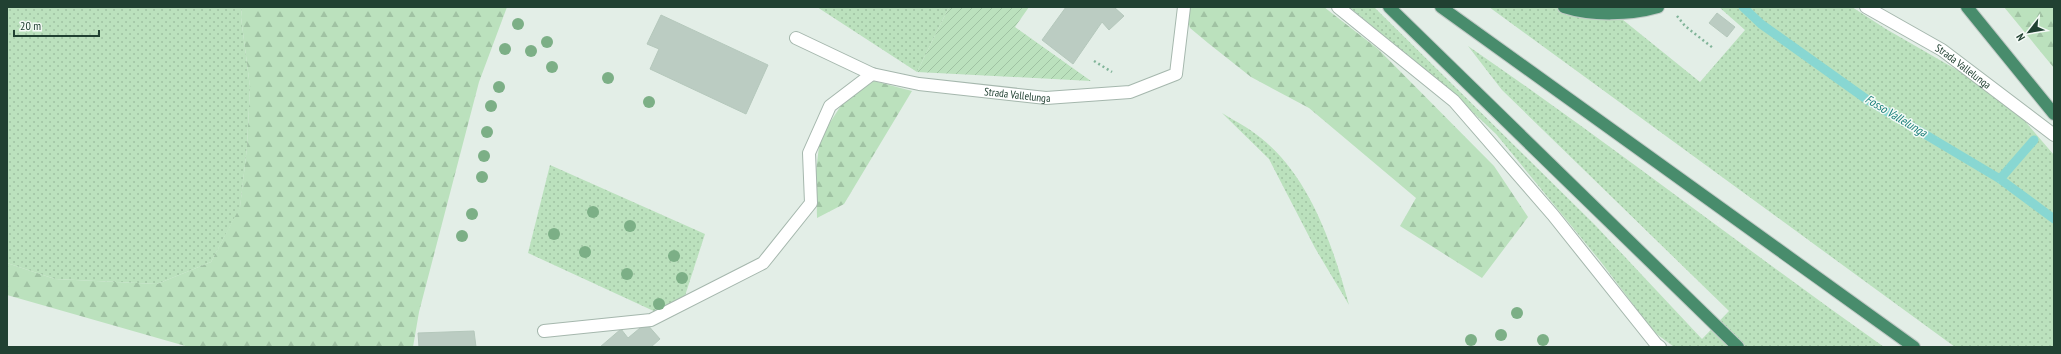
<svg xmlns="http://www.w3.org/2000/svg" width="2061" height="354" viewBox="0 0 2061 354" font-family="'PT Sans Narrow',sans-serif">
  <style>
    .grass { fill: url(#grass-dots) }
    .forest { fill: url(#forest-firs) }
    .garden { fill: url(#garden-furrows) }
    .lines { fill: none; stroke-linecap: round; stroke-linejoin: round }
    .stream { stroke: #88d7d2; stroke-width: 9 }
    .building { fill: #bbccc2; stroke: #b5c8bc }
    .service-casing { stroke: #a5b7ad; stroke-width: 14 }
    .minor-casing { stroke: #a5b7ad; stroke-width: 14 }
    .tertiary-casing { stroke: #a5b7ad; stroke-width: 14 }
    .trunk-casing { stroke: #c1cac6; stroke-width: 14 }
    .path { stroke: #81b499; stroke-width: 2.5; stroke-dasharray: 2 3; stroke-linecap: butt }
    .service { stroke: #fff; stroke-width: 12 }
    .minor { stroke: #fff; stroke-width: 12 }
    .tertiary { stroke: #fff; stroke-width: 12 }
    .trunk { stroke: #488c6c; stroke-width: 12 }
    .tree { fill: #7caf86 }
    .labels { text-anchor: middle; stroke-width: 3; stroke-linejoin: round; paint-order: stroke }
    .street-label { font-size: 11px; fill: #214132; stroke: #f4faf6 }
    .water-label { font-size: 12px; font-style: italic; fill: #167d78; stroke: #f4faf6 }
  </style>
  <defs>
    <pattern id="grass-dots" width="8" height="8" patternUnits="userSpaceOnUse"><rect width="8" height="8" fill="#bbe1bd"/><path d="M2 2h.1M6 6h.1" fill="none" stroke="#a0c2a3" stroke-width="1.8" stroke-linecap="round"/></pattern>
    <pattern id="forest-firs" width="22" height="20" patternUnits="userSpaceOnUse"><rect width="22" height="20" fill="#bbe1bd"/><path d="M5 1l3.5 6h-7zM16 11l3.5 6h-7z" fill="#a0c2a3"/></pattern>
    <pattern id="garden-furrows" width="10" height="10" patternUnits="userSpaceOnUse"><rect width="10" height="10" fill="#bbe1bd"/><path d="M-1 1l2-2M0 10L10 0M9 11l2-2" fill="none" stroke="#a0c2a3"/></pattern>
  </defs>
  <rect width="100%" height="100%" fill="#e3eee7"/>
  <path class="grass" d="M7,7H242L241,17L250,87L247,147L240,208L211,262L157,284L55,279L7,263Z
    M817,7H949L917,72Z
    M1349,7H1374L1595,225L1702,339L1729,311L1502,90L1468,46C1609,143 1744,248 1884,347H1674L1654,332L1601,262L1496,134L1446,87Z
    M1489,7H1607L1700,82L1745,30L1719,7H1852L1886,29L2004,97L2054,155V347H1955Z
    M1222,113C1235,121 1249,128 1261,138C1310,177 1333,246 1349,305L1315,248L1269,159Z
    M550,165L705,234L683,302L658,313L528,253Z"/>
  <path class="forest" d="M242,7H507L479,82L419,312L413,347H189L7,295V263L55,279L157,284L211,262L240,207L247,147L250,87L241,17Z
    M1184,7H1324L1378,49L1494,166L1528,217L1482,278L1400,226L1416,198L1309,108L1251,77L1208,43L1190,28Z
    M2004,7H2054V68Z
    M874,81L912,91L844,204L817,218L816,171L820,138L842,104Z"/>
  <path class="garden" d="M949,7H1029L1015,27L1091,81L917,72Z"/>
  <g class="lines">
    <path class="stream" d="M1743,7L1761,24L1869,101L2000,179L2054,219
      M2000,179L2034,140"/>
  </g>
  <path class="building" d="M1066,7H1114L1124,16L1109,30L1102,22L1073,64L1042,40Z
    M1717,13L1735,27L1727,37L1709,23Z
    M661,15L768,65L746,114L650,69L659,49L647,44Z
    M646,323L660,339L651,347H600L621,329L628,338Z
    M474,331L476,347H419L418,333Z"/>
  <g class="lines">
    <defs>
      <path id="service" d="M1338,7L1454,101L1553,215L1656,344L1660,347
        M544,331L651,320L763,263L811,203L809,153L830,106L872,74"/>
      <g id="minor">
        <path id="s1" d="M796,38L872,74L919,84L1046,98L1130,92L1176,74L1184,7"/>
      </g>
      <g id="tertiary">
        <path id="s2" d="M1866,7L1942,50L2054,135"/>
      </g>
      <path id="trunk" d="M1389,7L1738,347
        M1441,7L1914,347
        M1564,7C1592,16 1630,15 1658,7
        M1967,7L2054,114"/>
    </defs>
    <use href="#service" class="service-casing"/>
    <use href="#minor" class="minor-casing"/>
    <use href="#tertiary" class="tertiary-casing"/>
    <use href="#trunk" class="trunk-casing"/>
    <path class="path" d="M1677,16L1685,26L1713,48
      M1094,61L1112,72"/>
    <use href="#service" class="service"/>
    <use href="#minor" class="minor"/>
    <use href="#tertiary" class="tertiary"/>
    <use href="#trunk" class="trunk"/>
  </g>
  <g class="tree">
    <circle cx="518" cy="24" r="6"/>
    <circle cx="547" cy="42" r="6"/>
    <circle cx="505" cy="49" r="6"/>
    <circle cx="531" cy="51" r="6"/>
    <circle cx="552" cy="67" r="6"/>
    <circle cx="608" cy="78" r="6"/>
    <circle cx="499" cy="87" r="6"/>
    <circle cx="649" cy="102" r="6"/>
    <circle cx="491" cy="106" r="6"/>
    <circle cx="487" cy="132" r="6"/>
    <circle cx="484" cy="156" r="6"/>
    <circle cx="482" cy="177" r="6"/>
    <circle cx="593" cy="212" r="6"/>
    <circle cx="472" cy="214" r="6"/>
    <circle cx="630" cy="226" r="6"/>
    <circle cx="554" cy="234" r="6"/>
    <circle cx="462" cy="236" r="6"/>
    <circle cx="585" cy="252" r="6"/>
    <circle cx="674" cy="256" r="6"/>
    <circle cx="627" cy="274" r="6"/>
    <circle cx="682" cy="278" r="6"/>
    <circle cx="659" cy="304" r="6"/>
    <circle cx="1517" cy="313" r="6"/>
    <circle cx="1501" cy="335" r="6"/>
    <circle cx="1471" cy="340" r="6"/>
    <circle cx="1543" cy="340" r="6"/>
  </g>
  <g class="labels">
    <g class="street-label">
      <text dy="4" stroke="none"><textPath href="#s2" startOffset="114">Strada Vallelunga</textPath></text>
      <text dy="4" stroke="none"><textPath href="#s1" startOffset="231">Strada Vallelunga</textPath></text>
    </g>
    <g class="water-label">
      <text transform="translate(1896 116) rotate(31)" y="4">Fosso Vallelunga</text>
    </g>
  </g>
  <rect width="2061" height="354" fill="none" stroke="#214132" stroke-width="16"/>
  <g transform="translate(2029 32) rotate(239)" stroke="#f4faf6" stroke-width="3" paint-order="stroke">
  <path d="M0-3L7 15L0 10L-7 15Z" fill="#214132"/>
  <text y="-6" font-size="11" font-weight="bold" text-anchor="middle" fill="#214132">N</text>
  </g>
  <path d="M14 30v6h85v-6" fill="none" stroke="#214132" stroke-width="2"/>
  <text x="20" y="30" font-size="12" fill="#214132" stroke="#f4faf6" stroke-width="3" paint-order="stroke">20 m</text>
</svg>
